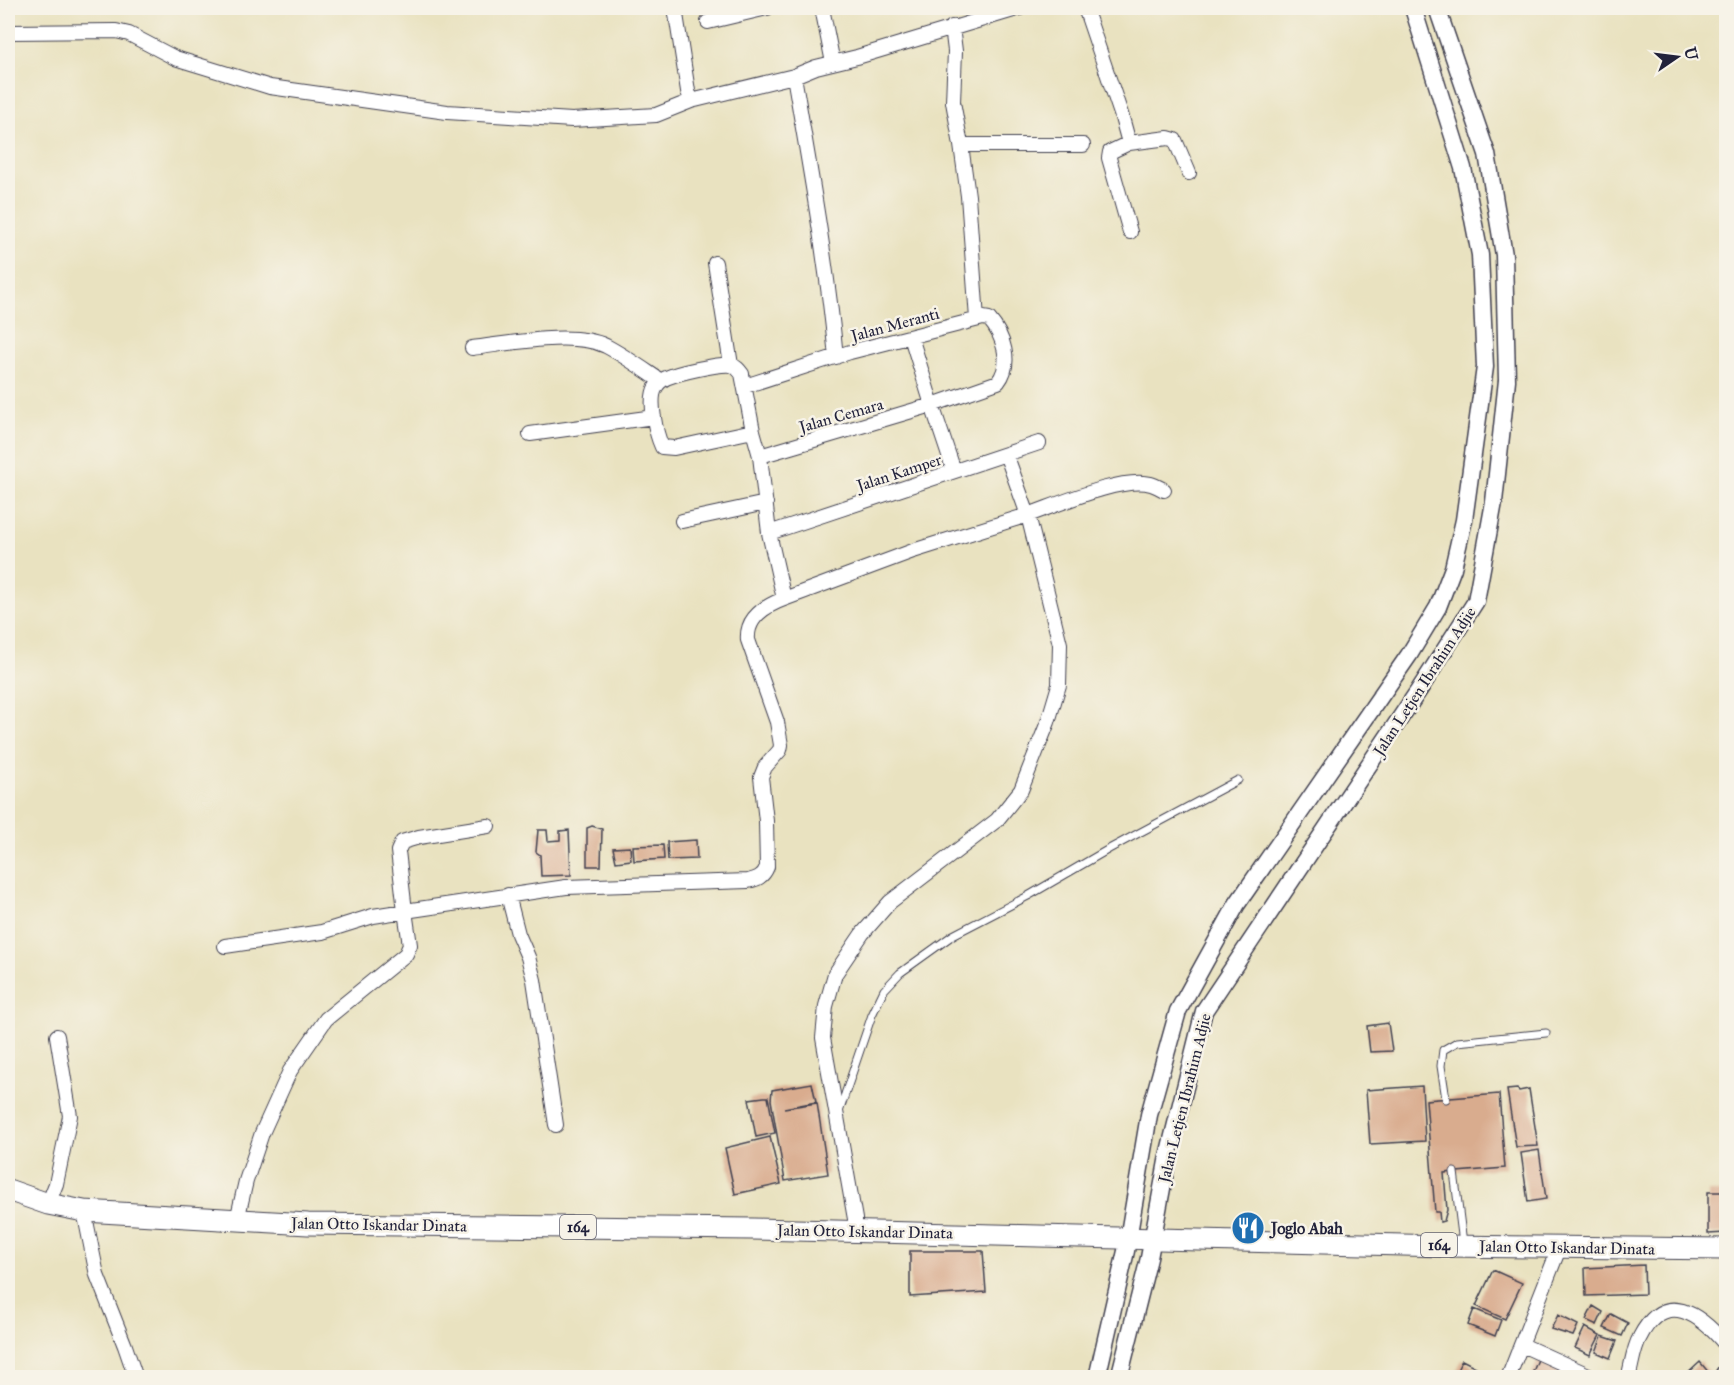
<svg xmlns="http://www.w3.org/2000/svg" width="1734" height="1385" viewBox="0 0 1734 1385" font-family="'IM FELL Great Primer',serif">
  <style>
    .building { fill: #d9ac8e }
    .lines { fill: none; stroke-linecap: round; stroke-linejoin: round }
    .service-casing { stroke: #403f4f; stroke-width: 9 }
    .minor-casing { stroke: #403f4f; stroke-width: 16 }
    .tertiary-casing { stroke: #403f4f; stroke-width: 19 }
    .primary-casing { stroke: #403f4f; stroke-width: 23 }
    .service { stroke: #fff; stroke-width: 7 }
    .minor { stroke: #fff; stroke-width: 14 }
    .tertiary { stroke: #fff; stroke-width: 16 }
    .primary { stroke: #fff; stroke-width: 21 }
    .labels { text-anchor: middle; stroke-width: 5; stroke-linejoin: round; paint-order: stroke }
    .shield { fill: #f7f3e8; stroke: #62616f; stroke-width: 1.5 }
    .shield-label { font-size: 15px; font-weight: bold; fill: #22223b }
    .street-label { font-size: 16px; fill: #22223b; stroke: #f7f3e8 }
    .poi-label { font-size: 16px; font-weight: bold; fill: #22223b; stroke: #f7f3e8; text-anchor: start }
  </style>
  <rect width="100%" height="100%" fill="#f7f3e8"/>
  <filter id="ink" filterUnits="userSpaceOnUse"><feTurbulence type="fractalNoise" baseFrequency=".0167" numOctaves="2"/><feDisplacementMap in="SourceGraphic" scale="12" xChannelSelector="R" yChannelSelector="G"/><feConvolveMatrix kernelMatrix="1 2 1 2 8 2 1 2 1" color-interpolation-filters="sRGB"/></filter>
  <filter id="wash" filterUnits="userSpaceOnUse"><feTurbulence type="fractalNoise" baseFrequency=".008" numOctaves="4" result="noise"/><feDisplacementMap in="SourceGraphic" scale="24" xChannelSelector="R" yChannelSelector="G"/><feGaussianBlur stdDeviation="1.35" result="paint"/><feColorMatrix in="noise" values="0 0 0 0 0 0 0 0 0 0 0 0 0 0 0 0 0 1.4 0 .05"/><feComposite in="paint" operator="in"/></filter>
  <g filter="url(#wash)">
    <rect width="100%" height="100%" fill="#e9e2c0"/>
    <g id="blocks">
      <path class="building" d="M592,826L602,829L601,866H587V828Z
        M538,830H547L548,841L560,840V831L569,830L571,875L541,876L540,855L536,852Z
        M696,840L697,859L668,860L667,842Z
        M663,845L664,859L634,861L633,846Z
        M630,847L631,860L616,862L613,848Z
        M1388,1023L1392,1051L1370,1052L1367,1026Z
        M812,1083L816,1102L784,1108L817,1103L828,1174L785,1181L771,1100L772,1090Z
        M1422,1086L1425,1141L1370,1144L1366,1090Z
        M1517,1089L1519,1091L1529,1089L1538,1146L1516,1147L1507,1090Z
        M1499,1094L1505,1168L1444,1173L1447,1210L1444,1221L1440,1222L1439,1212H1435L1426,1100Z
        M764,1097H768L775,1133L756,1137L749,1099Z
        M770,1137L781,1184L735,1194L725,1148Z
        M1539,1150L1546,1199L1528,1202L1521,1153Z
        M1708,1192H1726V1233L1708,1234Z
        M910,1251H983L986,1292L910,1297Z
        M1644,1265L1645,1294L1586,1296L1585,1268Z
        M1493,1270L1522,1283L1505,1319L1476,1306Z
        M1593,1306L1603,1312L1597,1325L1586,1320Z
        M1474,1309L1501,1320L1495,1336L1468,1325Z
        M1611,1314L1628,1323L1622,1336L1604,1328Z
        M1558,1315L1578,1325L1573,1336L1551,1329Z
        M1585,1327L1600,1335L1590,1355L1575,1348Z
        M1602,1336L1617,1341L1610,1358L1596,1352Z
        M1539,1357L1565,1369L1561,1378H1540L1532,1374Z
        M1462,1360L1476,1367L1471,1378L1456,1372Z
        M1700,1362L1710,1374L1707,1378H1688L1686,1375Z
        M1721,1363L1726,1369L1725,1378H1711Z"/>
    </g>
  </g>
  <g filter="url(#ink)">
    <use href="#blocks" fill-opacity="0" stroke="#403f4f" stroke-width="1.5"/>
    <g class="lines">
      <defs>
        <path id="service" d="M1446,1099L1441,1066L1443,1050L1457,1042L1546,1033
          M839,1112L872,1015L884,990L900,973L953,935L1028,896L1109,849L1238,780
          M1454,1172L1463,1243"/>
        <path id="minor" d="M675,8L688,91L691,101L794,76L816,67L857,57L1020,8
          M822,8L833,63
          M1085,8L1121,114L1129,143L1110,152L1109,158L1130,232
          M708,22L767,8
          M952,27L955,51L953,102L961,145L968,196L977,319
          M8,32L116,31L129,34L175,58L270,87L447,112L572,120L656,115L691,101
          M794,76C810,169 827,263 836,357
          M1129,143L1168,138L1175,140L1189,173
          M961,145H1083
          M715,263L731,365
          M911,337L932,405L954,471
          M472,348C508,344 573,330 606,346C625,356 643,369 661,381
          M745,386L850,352L983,318L989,319C1003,335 1013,363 998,382L932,405L760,456
          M753,431L674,448L662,447C656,434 648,399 656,387C658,383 662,380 666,378C677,373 720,363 731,365C736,366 739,370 742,374L753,431L760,456L769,533L784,599L913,551L1028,515L1060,644L1059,685L1048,722L1021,790L997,820L890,902L862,934L841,965L835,974L826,1006L823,1038L855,1219V1232
          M530,434L654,417
          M1006,454L1028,515C1057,505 1122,476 1151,484C1155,485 1160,488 1164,490
          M682,521L766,503
          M769,533L1039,443
          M508,895L518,934L528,957L534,980L556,1125
          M225,946L322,932L373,916L405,911L398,851L402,842L419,837L488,826
          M48,1204L56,1184L70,1116L57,1036
          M84,1211L97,1275L125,1346L136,1378
          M237,1220L246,1181L262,1133L290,1071L326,1019L406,954L410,945L405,911L566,887L748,881C757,879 763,877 767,867L766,821L761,777L765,767L780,750L781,745L777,722L748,640C746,618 765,606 784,599
          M1522,1345L1595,1378
          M1508,1378L1560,1246
          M1628,1378C1632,1365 1633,1349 1640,1337C1665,1288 1700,1314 1726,1345"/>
        <path id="tertiary" d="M1097,1378L1126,1251L1149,1115L1178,1011L1237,904L1409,655L1438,607L1453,568L1464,520L1485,367L1480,255L1463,168L1413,8
          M1119,1378L1149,1258L1168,1156L1204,1011L1419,690L1476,601L1494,502L1507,380L1504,255L1487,154L1437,8"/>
        <path id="primary" d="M8,1190L48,1204L84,1211L308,1224L753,1229L1443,1246L1726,1249"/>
      </defs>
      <use href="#service" class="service-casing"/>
      <use href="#minor" class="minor-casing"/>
      <use href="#tertiary" class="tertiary-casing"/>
      <use href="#primary" class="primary-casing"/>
      <use href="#service" class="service"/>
      <use href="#minor" class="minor"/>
      <use href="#tertiary" class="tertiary"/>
      <use href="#primary" class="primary"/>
    </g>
  </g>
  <defs>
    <symbol id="restaurant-disc" viewBox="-11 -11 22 22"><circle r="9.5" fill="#1f6fb2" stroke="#f7f3e8"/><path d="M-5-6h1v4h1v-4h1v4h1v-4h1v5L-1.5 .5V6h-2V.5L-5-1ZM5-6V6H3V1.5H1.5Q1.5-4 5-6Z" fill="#fff"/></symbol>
  </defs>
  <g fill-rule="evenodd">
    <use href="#restaurant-disc" x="1229" y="1209" width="38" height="38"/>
  </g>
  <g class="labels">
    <g class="shield">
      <rect x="560" y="1215" width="36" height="24" rx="4.5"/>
      <rect x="1421" y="1233" width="36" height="24" rx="4.5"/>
    </g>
    <g class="shield-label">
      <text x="578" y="1232">164</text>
      <text x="1439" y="1250">164</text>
    </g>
    <g class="street-label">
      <text transform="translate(895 324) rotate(-15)" y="6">Jalan Meranti</text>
      <text transform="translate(841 415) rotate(-16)" y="6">Jalan Cemara</text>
      <text transform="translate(899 472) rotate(-18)" y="6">Jalan Kamper</text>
      <text transform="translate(1424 681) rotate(-57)" y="6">Jalan Letjen Ibrahim Adjie</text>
      <text transform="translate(1184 1098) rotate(-76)" y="6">Jalan Letjen Ibrahim Adjie</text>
      <text transform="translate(379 1224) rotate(1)" y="6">Jalan Otto Iskandar Dinata</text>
      <text transform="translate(865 1231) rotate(1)" y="6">Jalan Otto Iskandar Dinata</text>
      <text transform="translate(1567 1247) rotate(1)" y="6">Jalan Otto Iskandar Dinata</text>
    </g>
    <g class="poi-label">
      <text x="1271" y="1234">Joglo Abah</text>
    </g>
  </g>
  <rect width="1734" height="1385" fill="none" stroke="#f7f3e8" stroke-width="30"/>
  <g transform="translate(1677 57) rotate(76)" stroke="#f7f3e8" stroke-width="4.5" paint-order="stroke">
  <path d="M0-4.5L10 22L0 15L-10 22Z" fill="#22223b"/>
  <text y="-9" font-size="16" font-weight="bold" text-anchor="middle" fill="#22223b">U</text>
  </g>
</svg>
